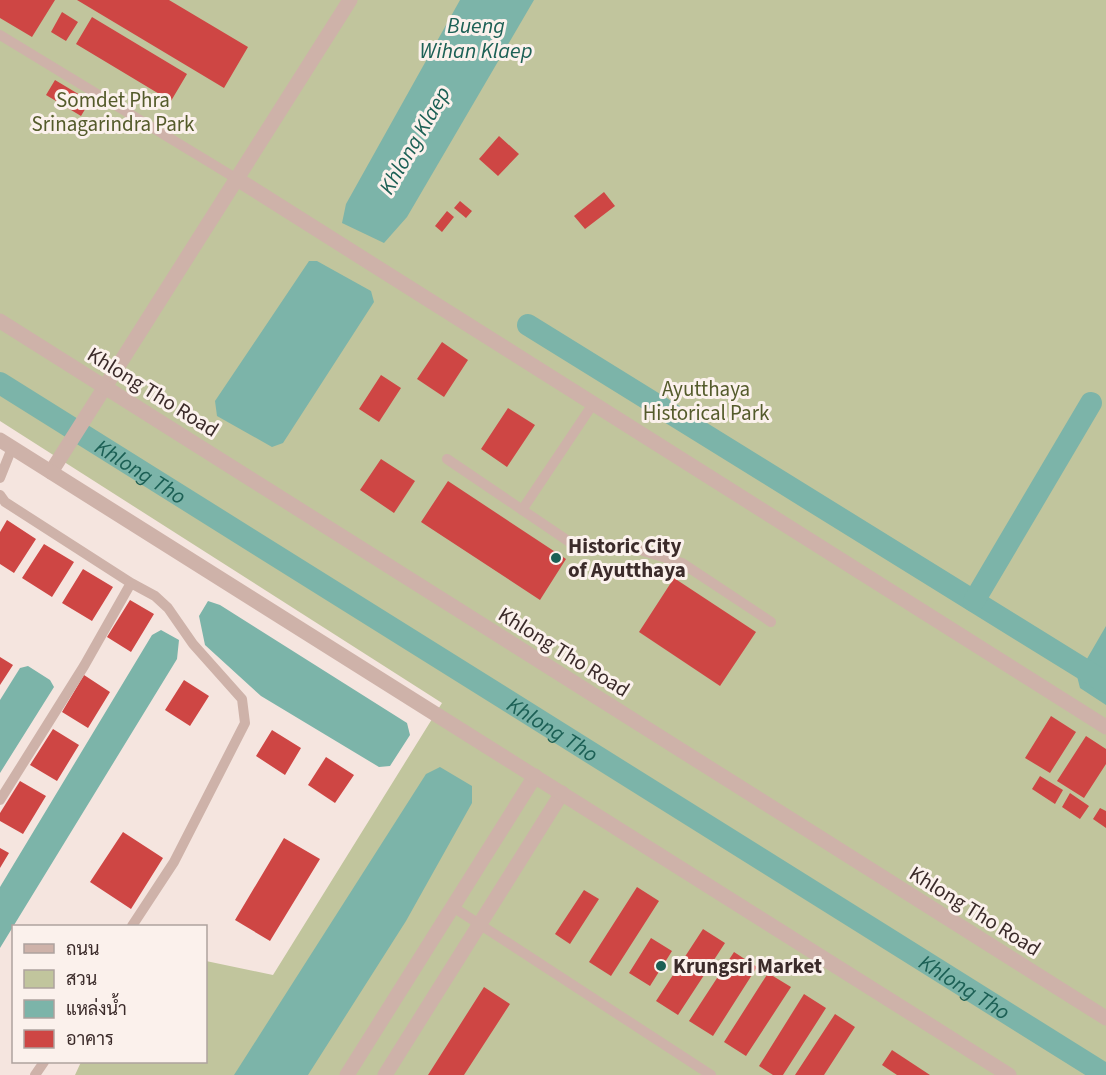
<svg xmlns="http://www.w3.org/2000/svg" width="1106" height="1075" viewBox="0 0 1106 1075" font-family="'Source Sans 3',Sarabun,sans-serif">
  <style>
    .green { fill: #c1c59d }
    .water { fill: #7cb4a9 }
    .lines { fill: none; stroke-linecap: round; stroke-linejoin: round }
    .canal { stroke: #7cb4a9; stroke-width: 22 }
    .building { fill: #ce4644 }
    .service { stroke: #ceb2a9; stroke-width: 10 }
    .minor { stroke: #ceb2a9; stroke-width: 15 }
    .tertiary { stroke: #ceb2a9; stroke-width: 15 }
    .poi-dot { fill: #1c6055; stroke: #fbf1ec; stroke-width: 2 }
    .labels { text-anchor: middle; stroke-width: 6; stroke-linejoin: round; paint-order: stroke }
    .park-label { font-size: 21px; fill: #545b2b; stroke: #fbf1ec }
    .street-label { font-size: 21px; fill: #3b2b2a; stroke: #fbf1ec }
    .poi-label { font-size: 21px; font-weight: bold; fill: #3b2b2a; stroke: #fbf1ec; text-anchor: start }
    .water-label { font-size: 22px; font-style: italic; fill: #1c6055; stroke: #fbf1ec }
  </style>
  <rect width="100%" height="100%" fill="#f5e5df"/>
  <path class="green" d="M0,0H1106V1075H75L81,1062H206V961L273,975L442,703L0,421Z"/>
  <path class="water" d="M460,0H534L407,217L384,243L342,223L346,204Z
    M309,261H317L371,291L374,302L283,443L272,447L217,416L215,401Z
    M208,601L220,605L407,723L410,735L390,766L379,767L261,696L205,645L199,616Z
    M1106,626V705L1080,688L1077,676Z
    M161,630L179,640L177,659L0,948V887L152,635Z
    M28,666L50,680L54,687L0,773V700L20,668Z
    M440,767L472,786V803L406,921L308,1075H234L426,774Z"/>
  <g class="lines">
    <g class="canal">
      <path d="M528,325L1106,683"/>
      <path id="s1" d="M0,383L1106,1075"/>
      <path d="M974,601L1091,403"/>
    </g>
  </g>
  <path class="building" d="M0,0H55L32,37L0,18Z
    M77,0H169L248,47L224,88Z
    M62,12L78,22L66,41L51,32Z
    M92,17L187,74L171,101L76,44Z
    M55,80L90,101L81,116L46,95Z
    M499,136L519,154L498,176L479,159Z
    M604,192L615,206L585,229L574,216Z
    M460,201L472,211L466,218L454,208Z
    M447,211L454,217L442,232L435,226Z
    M442,342L468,360L444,397L417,379Z
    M381,375L401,388L379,422L359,409Z
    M508,408L535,425L507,467L481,449Z
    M381,459L415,481L394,513L360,490Z
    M448,481L566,559L540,600L421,522Z
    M7,520L36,539L14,573L0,564V532Z
    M44,544L74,562L52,597L22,578Z
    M83,569L113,587L92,621L62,603Z
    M674,578L756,632L720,686L639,632Z
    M130,600L154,614L131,652L107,637Z
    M0,657L13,665L0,685Z
    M84,675L110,692L88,728L62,712Z
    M184,680L209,696L190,726L165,710Z
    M1051,716L1076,732L1050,773L1025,758Z
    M53,729L79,745L57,781L30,765Z
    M272,730L301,748L285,775L256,756Z
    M1086,736L1106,749V764L1084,798L1057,781Z
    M326,757L354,775L335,803L308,785Z
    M1040,776L1063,790L1055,804L1032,789Z
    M20,781L46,796L23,834L0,821V813Z
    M1070,793L1089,806L1080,819L1062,807Z
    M1100,808L1106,811V828L1093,819Z
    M123,832L163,858L131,909L90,882Z
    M284,838L320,859L270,941L235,920Z
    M0,848L9,853L0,868Z
    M637,887L659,901L611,976L589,962Z
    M584,890L599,899L570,944L555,934Z
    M703,929L725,943L678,1015L656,1001Z
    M651,938L672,951L650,986L629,973Z
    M734,952L757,967L713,1036L689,1021Z
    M768,973L791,987L746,1056L724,1042Z
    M484,987L510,1004L464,1075H428Z
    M804,994L826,1008L783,1075H773L759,1066Z
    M835,1014L855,1027L824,1075H795Z
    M892,1050L930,1075H897L882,1065Z"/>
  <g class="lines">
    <path class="service" d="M0,35L237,179
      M447,459L577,547L637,549L682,563L771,622
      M0,478L12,448
      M0,495L5,502L131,583L84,666L0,800
      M522,510L593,404
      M131,583L155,596L168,608L193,644L242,699L245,723L174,862L132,926
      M453,907L711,1075
      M35,1075L44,1062"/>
    <path class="minor" d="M237,179L1106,727
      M51,472L350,0
      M347,1075L535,776
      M385,1075L562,793"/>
    <path class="tertiary" d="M0,321L1106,1018
      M0,440L1009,1075"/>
  </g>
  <g class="poi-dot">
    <circle cx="556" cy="558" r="6"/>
    <circle cx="661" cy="966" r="6"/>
  </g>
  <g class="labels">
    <g class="park-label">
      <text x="113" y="107">Somdet Phra<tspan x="113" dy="24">Srinagarindra Park</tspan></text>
      <text x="706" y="396">Ayutthaya<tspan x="706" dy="24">Historical Park</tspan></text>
    </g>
    <g class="street-label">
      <text transform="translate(153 392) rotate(32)" y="7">Khlong Tho Road</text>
      <text transform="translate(564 652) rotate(32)" y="7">Khlong Tho Road</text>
      <text transform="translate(975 911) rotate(32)" y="7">Khlong Tho Road</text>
    </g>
    <g class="poi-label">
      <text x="568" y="553">Historic City<tspan x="568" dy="24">of Ayutthaya</tspan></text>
      <text x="673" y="973">Krungsri Market</text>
    </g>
    <g class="water-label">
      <text x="476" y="33">Bueng<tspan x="476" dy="25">Wihan Klaep</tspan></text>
      <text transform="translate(414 140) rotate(-60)" y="8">Khlong Klaep</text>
      <text dy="8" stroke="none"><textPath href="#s1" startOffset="166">Khlong Tho</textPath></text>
      <text dy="8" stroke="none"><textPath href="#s1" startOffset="652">Khlong Tho</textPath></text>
      <text dy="8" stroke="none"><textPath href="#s1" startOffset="1138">Khlong Tho</textPath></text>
    </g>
  </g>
  <rect x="12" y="925" width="195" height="138" fill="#fbf1ec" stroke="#aea29e" stroke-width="1.5"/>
  <rect x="24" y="944" width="30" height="9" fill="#ceb2a9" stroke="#aea29e" stroke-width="1.5"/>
  <text x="66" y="955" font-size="18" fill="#3b2b2a">ถนน</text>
  <rect x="24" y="970" width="30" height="18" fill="#c1c59d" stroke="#aea29e" stroke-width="1.5"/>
  <text x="66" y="985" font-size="18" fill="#3b2b2a">สวน</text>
  <rect x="24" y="1000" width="30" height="18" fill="#7cb4a9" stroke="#aea29e" stroke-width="1.5"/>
  <text x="66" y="1015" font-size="18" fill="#3b2b2a">แหล่งน้ำ</text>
  <rect x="24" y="1030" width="30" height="18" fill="#ce4644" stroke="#aea29e" stroke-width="1.5"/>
  <text x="66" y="1045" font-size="18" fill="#3b2b2a">อาคาร</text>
</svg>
